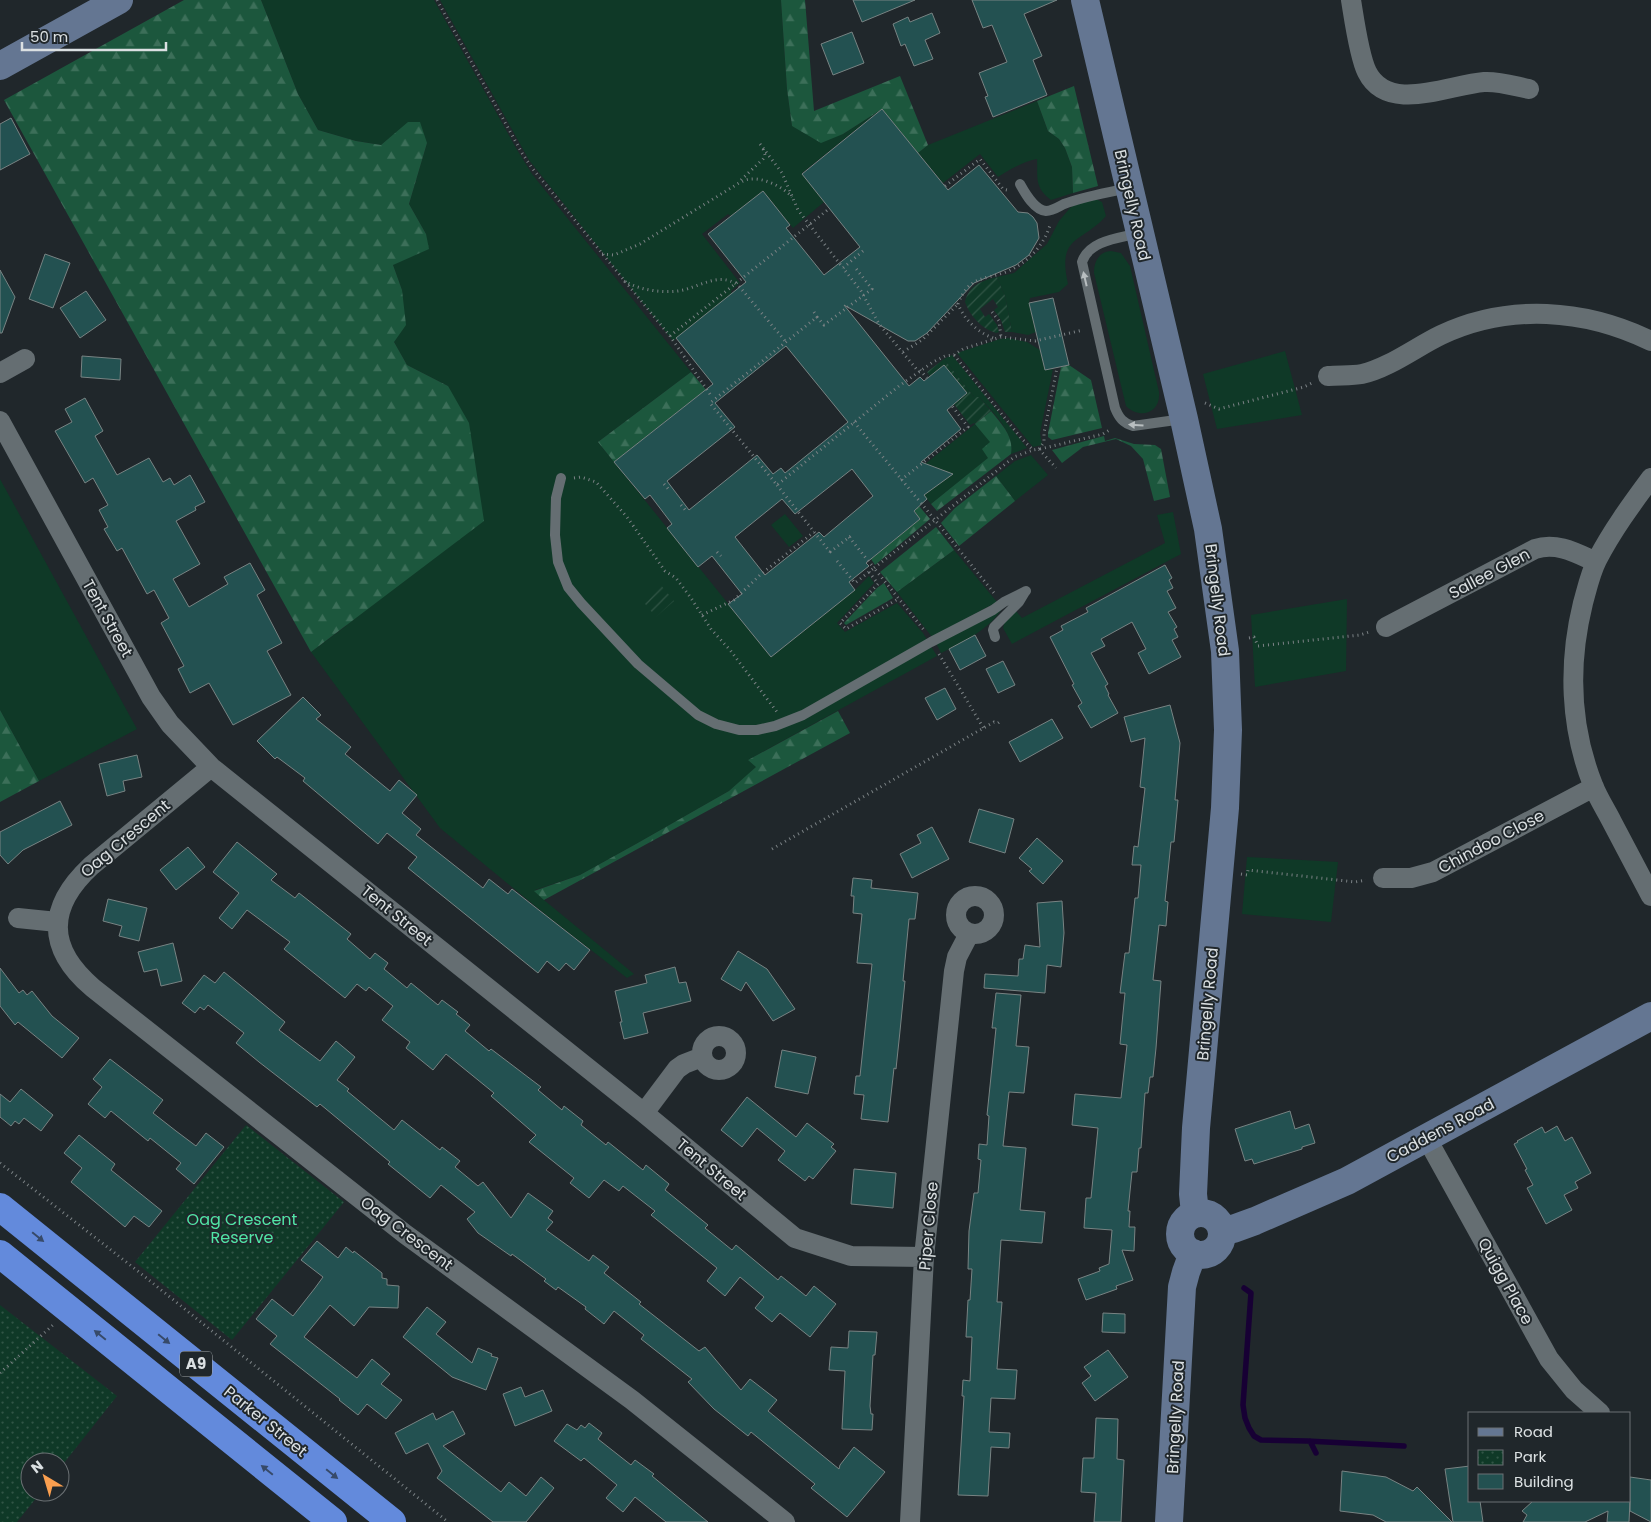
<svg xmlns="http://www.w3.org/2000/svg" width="1651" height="1522" viewBox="0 0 1651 1522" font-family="Poppins,sans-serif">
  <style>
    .grass { fill: #0f3927 }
    .forest { fill: url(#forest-firs) }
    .park { fill: url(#park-dots) }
    .garden { fill: url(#garden-furrows) }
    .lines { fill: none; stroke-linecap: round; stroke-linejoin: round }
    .stream { stroke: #170034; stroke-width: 5.5 }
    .building { fill: #235151; stroke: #788383; fill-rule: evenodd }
    .path { stroke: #7b8285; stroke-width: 3; stroke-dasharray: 1 4; stroke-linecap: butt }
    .lane { stroke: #656e72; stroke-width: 10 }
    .street { stroke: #656e72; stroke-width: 20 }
    .secondary { stroke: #647692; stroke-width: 28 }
    .highway { stroke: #638adc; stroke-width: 28 }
    .oneway { fill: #b8bec0 }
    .oneway2 { fill: #374a69 }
    .labels { text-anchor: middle; stroke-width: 4; stroke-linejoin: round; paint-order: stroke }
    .shield { fill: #20272b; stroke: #a3a8ab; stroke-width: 1 }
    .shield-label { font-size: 15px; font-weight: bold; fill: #dbe0e2 }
    .street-label { font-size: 16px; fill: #dbe0e2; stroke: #20272b }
    .park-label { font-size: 16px; fill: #51e5a6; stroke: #20272b }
  </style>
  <defs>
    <pattern id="forest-firs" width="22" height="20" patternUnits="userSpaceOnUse" patternTransform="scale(1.25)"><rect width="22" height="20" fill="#1c573d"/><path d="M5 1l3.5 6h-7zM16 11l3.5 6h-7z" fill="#3c6f59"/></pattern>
    <pattern id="park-dots" width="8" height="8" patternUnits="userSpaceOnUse" patternTransform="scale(1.25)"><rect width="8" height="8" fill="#0f3927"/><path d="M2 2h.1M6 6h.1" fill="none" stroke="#315546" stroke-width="1.8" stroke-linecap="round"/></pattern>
    <pattern id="garden-furrows" width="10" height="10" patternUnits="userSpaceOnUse" patternTransform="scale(1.25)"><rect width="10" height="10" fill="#0f3927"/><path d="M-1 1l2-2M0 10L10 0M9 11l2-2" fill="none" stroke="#315546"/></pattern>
  </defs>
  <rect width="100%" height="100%" fill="#20272b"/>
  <path class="grass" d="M261,0H434L516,148L532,174L691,372L598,442L771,657L855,590L869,576L874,583L837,623L845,632L897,603L923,633L937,656L748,760L757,767L729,791L636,844L580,875L535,890L544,900L634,974L627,978L546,915L440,828L311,652L346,626L448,386L407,365L394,342L402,290L393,265L426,234L409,204L427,143L391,137L381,145L356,141L318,130L298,94Z
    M440,0H781L787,89L792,126L843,134L882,109L802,173L824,202L793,228L763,191L731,216L728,214L702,234L740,283L731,291L732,294L673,341L529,160Z
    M1037,101L1048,131L1059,139L1065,148L1072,167L1073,193L1051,200C1034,187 1038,178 1037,159C1022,162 1011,169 998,177L980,154L943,183L918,153L928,145Z
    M1096,199L1102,202L1106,216C1081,244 1057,235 1068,284L1059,292L1030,298L1029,303L1036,332L1028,335L1012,332L1005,296L997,277L1014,273L1047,244L1059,221L1070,208L1076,204Z
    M1111,251L1121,253L1130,266L1159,392C1161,413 1140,420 1126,406L1094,273C1094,261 1099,252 1111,251Z
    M1008,338L1027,342L1040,350L1045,370L1053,369L1040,433L1042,445L1033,447L957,353L1000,339Z
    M1285,351L1302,415L1217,429L1203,374Z
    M952,355L1027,448L1011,454C1014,431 993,413 979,397H974L944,359Z
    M975,424L991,442L989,458L931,504L909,477Z
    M1031,455L1048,475L1015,501L996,476L1015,461Z
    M0,479L137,729L39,781L0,710Z
    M1173,512L1181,554L1012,644L1003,628L1005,621L1016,611L1022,618L1165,543L1157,515Z
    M785,514L803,536L789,547L771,525Z
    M954,550L997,602L932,637L897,592Z
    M1347,599L1346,671L1255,687L1251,615Z
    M1002,609C988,630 964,642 941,653L936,643Z
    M1247,857L1338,862L1331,922L1242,914Z"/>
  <path class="forest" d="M184,0H261L298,94L318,130L356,141L381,145L408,122H420L427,143L409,204L426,234L429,249L393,265L402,290L406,325L394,342L407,365L448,386L469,423L484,521L311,652L4,100Z
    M781,0H805L814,111L900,76L928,145L918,153L882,109L843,134L821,143L792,126L787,89Z
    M1074,86L1098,186L1073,193L1072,167L1065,148L1059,139L1048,131L1037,101Z
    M1069,365L1091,380L1102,428L1052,440L1048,437V433L1061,367Z
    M691,372L712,397L699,395L614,462L598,442Z
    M991,411C1002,425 1014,436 1011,454L937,511L931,504L988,458L982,449L990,442L975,424Z
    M1104,436L1105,441L1115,438L1134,444L1155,445L1161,449L1170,497L1154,501L1143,459L1131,446L1116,439L1083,447L1062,463L1052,450Z
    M996,476L1015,501L959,546L941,523L955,508Z
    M919,506L930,519L875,565L871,559L920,519L914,510Z
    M936,527L954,550L897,592L880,572Z
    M884,583L893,598L846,625L844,623L877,588Z
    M0,710L39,781L0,802Z
    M838,711L850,733L544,900L534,891L580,875L636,844L729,791L756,767L748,760Z"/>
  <path class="park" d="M246,1125L344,1202L232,1340L135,1262Z
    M0,1305L117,1396L60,1468V1462H30V1492H41L17,1522H0Z"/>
  <path class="garden" d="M997,277L1005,296L1012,332H1005L1001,320L994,310L998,307L993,299L980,309L985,317L989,314L997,325L999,332L996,333C982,329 970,316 965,302C969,285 981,281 997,277Z
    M944,359L974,397H979L991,411L975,424L974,423L970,425L954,404L967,393L944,365L930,376L927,372Z
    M660,584L674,601L656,617L641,599Z"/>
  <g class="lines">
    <path class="stream" d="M1244,1288L1251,1293L1243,1405L1245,1418L1249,1428L1254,1436L1261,1440L1307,1441L1404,1446
      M1310,1441L1316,1453"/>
  </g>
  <path class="building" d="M853,0H915L862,22Z
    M972,0H1057L1024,14L1042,56L1033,60L1047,95L993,117L985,97L988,96L979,73L1007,62L992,25L983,28Z
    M932,13L940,33L925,40L933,59L914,66L905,44L901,46L893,24L908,17L910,22Z
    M852,32L864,63L833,75L821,44Z
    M882,109L948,190L979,165L1018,212L1028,213L1033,217L1037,223L1039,238L1029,255L1016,265L974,283L927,333L915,341H908L844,305L909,386L920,377L924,381L944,365L967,393L947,410L961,429L921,462L953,474L924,495L927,499L914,511L920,519L866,563L869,566L849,582L855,590L771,657L728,604L742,594L712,556L698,567L667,528L672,524L650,495L645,499L614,462L713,384L676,338L746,282L708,234L763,191L790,225L786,228L824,275L860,247L802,174ZM786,346L848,422L785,473L781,468L773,474L757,455L689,510L667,481L735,427L715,403ZM852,469L873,496L824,537L819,532L765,575L735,537L782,499L795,514Z
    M11,118L30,154L0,170V124Z
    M45,254L70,263L53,308L29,299Z
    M0,270L15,297L2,333H0Z
    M86,291L106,320L80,338L60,308Z
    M1053,298L1069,365L1045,370L1029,303Z
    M82,356L121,359L120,380L81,377Z
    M85,398L103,431L95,436L117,475L149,458L163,482L170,478L174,485L190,475L205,502L195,507L196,510L176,521L200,564L173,579L189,607L228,584L224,577L250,563L265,590L257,595L282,643L267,651L291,695L233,725L209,683L190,693L178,669L184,666L161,623L169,618L154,590L147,594L122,548L117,551L104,529L108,527L99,510L108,505L93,478L85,483L55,431L72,422L65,409Z
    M1165,565L1172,578L1169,580L1173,588L1167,591L1176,608L1168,612L1177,627L1174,629L1178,637L1172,640L1181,657L1149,674L1138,653L1146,649L1132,622L1101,639L1105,646L1091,653L1108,684L1105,686L1109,694L1108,695L1118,713L1091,728L1078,706L1082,703L1072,685L1074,684L1050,637L1063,630L1061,626L1088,612L1086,608Z
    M975,635L986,656L960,670L949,649Z
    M1003,661L1015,685L998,693L986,669Z
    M945,688L956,709L937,720L925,698Z
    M303,697L321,715L316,719L351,747L345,754L390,791L399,780L417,795L402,813L421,829L416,835L483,888L489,879L508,894L512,889L590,950L574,970L566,963L559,971L547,961L538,973L408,868L417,857L387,833L378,844L303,781L305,778L277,757L275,759L257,741Z
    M1170,705L1180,743L1175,800H1178L1174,842H1171L1165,901L1168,902L1166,926L1159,925L1153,980L1161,981L1156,1048L1153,1077H1150L1148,1093H1145L1141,1148H1139L1137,1172H1132L1128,1211H1130L1129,1227H1135L1134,1251L1122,1250L1133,1280L1116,1286L1117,1289L1086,1300L1078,1279L1100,1271L1099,1268L1109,1264L1112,1230L1084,1228L1086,1198H1091L1098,1128L1072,1125L1075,1094L1121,1098L1127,1045L1120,1044L1125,993H1120L1125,953H1129L1135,898H1138L1141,865H1132L1134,846L1138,847L1145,788L1140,787L1145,738L1131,742L1124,717Z
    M1052,719L1063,738L1020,762L1009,742Z
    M137,755L142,777L123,781L125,791L107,796L99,764Z
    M60,801L72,825L23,850L8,864L0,855V832Z
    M979,809L1014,819L1005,853L969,842Z
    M932,827L949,859L912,878L900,854L921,843L917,835Z
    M1037,838L1063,861L1043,884L1029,871L1032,869L1019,858Z
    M237,842L277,874L271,880L295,898L299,893L351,934L347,939L370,959L375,953L388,963L384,969L407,988L411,983L438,1005L442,1000L458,1012L456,1014L470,1025L465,1031L489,1051L491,1049L541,1087L538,1090L562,1110L564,1106L583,1121L581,1125L606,1145L608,1142L643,1170L646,1165L669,1184L665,1190L708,1225L705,1228L732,1250L736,1245L778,1280L781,1276L806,1296L814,1286L836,1304L810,1337L780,1313L772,1322L755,1308L764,1297L740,1277L725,1296L707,1281L717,1268L651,1215L655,1211L623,1186L619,1191L604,1180L589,1198L570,1183L574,1178L529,1142L536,1135L491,1096L494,1093L446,1054L433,1070L406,1048L410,1042L382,1020L393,1006L369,987L366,991L357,984L345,998L284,949L290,942L247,910L232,929L219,918L239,893L213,872Z
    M188,847L205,867L176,890L160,870Z
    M853,878L872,880L871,888L918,893L915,919H909L903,981H905L900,1031L896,1069L894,1068L888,1122L861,1119L864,1095L854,1094L856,1076H860L872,964L857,963L862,914L853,913L854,896H851Z
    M108,899L147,908L139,941L119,936L122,926L103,921Z
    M1062,901L1064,933L1061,967L1047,965L1045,993L984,988L985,974L1018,976L1019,959H1023L1025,945L1040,947L1037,903Z
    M173,943L182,981L161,986L157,969L144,972L138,952Z
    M738,951L767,969L795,1009L773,1021L746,982L741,991L721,979Z
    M675,967L679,983L686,982L691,1001L643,1013L648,1033L624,1039L620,1022H622L615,991L647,983L645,975Z
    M0,968L19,993L23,990L27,995L32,991L52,1016L79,1038L62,1058L18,1022L15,1025L0,1006Z
    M224,972L285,1022L279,1030L320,1061L336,1041L355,1057L337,1080L349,1089L347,1091L394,1130L402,1120L440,1150L442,1147L460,1161L455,1167L478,1186L483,1182L511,1218L528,1193L553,1211L548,1218L553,1222L546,1230L589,1261L593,1255L609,1267L604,1273L641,1302L639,1304L699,1351L705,1347L741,1390L750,1379L777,1400L768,1411L839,1469L840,1465L854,1447L885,1472L847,1517L811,1488L815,1484L751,1432L748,1436L714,1409L688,1382L692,1379L641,1339L644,1335L614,1311L604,1324L585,1309L586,1307L558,1287L556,1290L544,1281L546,1279L512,1254L511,1256L478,1233L467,1219L475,1212L441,1185L430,1198L388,1164L390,1162L320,1104L317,1107L259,1062L236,1043L244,1033L208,1005L204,1010L200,1007L195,1013L182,1003L204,975L215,983Z
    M996,993L1021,995L1016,1046L1029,1047L1024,1093L1009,1092L1003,1146L1026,1148L1020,1210L1045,1212L1042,1243L1001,1240L997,1302H1002L997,1369L1017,1370L1015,1399L991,1398L989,1432L1010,1433L1009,1448L991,1447L988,1496L958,1495L964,1396H962L963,1380L970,1381L972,1337H966L968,1300H970L972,1269H968L969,1231L974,1193H978L981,1160L978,1159L979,1144L987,1145L989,1116L987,1115L996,1028H992Z
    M782,1050L816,1057L808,1094L775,1087Z
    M110,1059L163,1100L153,1113L176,1131L196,1146L206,1133L224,1147L194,1184L176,1169L181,1163L150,1138L148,1141L111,1111L105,1118L88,1104L102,1087L93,1079Z
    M21,1089L53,1115L41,1131L24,1118L19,1124L15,1121L11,1126L0,1117V1094L10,1102Z
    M747,1097L796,1137L807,1123L834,1144L831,1147L836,1151L813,1179L809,1176L805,1181L778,1160L785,1151L757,1128L742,1147L721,1130Z
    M1290,1111L1295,1129L1309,1124L1315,1143L1302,1147V1149L1254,1164L1252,1159L1245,1161L1235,1129Z
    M1557,1126L1565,1141L1572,1137L1591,1173L1575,1182L1578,1188L1564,1195L1572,1210L1546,1224L1527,1188L1533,1185L1525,1170L1527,1169L1514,1144L1518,1142L1517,1141L1542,1127L1545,1133Z
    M79,1135L115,1164L111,1170L162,1211L149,1227L134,1216L125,1227L71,1182L82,1168L64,1153Z
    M854,1169L896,1173L893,1208L851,1204Z
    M317,1241L338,1258L346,1247L353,1253L354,1251L382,1273V1278L387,1279V1285L399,1286L398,1308L369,1307L354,1326L330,1305L304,1337L357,1378L372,1359L390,1374L381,1384L402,1400L386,1419L367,1404L358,1415L339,1400L340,1399L270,1344L277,1336L256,1319L272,1299L293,1316L315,1288L323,1277L301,1260Z
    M427,1307L446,1322L436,1334L472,1363L478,1348L492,1354L491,1356L498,1358L486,1390L452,1377L403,1337Z
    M1103,1313L1125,1314V1333L1102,1332Z
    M849,1331L877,1332L875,1355H873L870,1406L871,1414H873L872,1430L842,1429L845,1371L829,1370L831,1347L848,1348Z
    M1108,1350L1128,1377L1095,1401L1082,1383L1091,1376L1084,1367Z
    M521,1387L525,1397L543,1390L552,1411L515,1426L503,1394Z
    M453,1411L465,1434L443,1446L501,1492L509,1482L526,1496L541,1477L554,1488L526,1522H493L437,1478L442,1471L428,1443L406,1454L395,1433L433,1413L436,1420Z
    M1096,1418L1118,1419L1117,1459L1124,1460L1121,1522H1094L1096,1493L1081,1492L1083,1458H1094Z
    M589,1423L602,1433L598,1439L631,1465L635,1460L654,1474L652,1476L708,1522H666L635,1497L623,1512L606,1498L617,1485L584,1458L581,1461L554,1441L567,1424L577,1430L581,1425L585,1428Z
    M1470,1466V1501H1480L1483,1522H1453L1445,1469Z
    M1342,1471L1386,1477L1413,1491L1417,1487L1452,1522H1386L1373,1515L1340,1511Z
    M1630,1477L1651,1480V1522L1630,1511V1501L1629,1522H1607L1608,1511L1585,1522H1523L1527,1515L1522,1511L1533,1501H1630Z"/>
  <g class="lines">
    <path class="path" d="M437,0L522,153L532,168L670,336L712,397
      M760,144L782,173L798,210L843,268
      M741,180L763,159L765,155L763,149
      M945,186L980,159L1003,189L1007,190
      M863,251L843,268L861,291L879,324L918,371
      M602,254L614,255L640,244L739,183C743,181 747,179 751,179C765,178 783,187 792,197
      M624,281C640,290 660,293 678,291C699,288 718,271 738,285L786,342
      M814,312L817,317L710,403L777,485L899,386L933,362L945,356L954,355L963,349L1001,337L1035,341L1083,330
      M992,312L999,321L1001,337
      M817,317L824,325L872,289L854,266
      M670,336L830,208
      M993,338C977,332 964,319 958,304C969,276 983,280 1006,272C1026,264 1044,246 1050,225
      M903,352L922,340L958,304
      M954,355L1021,438L1033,450L1039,449L1056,468
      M920,370L927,378
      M1205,403L1219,409L1304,387L1312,383
      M854,422L935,520L1014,457L1033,450
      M1039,449L1044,442V433L1057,368
      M1040,449L1103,434L1111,429
      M574,478L581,477L596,482L627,517L665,571L676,578L691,598L711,629L730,650L777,712
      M901,480L968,427L952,406
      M664,484L670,491
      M777,485L830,552L827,554
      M681,505L687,512
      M849,537L874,568L935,520L994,593
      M717,552L721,556
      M830,552L852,535
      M837,561L855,583L874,568L924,630
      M869,572L878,584L840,623L846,629L898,599
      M702,615L734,600L760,575L814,532
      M1249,638L1254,637L1258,646L1360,635L1369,632
      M939,654L984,729
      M772,849L994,722L998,723L1002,720
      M1241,874L1247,875L1248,870L1355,882L1366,880
      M0,1163L139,1272L448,1522
      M0,1373L53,1325"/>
    <path class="lane" d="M1020,184C1025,193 1034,210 1046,211C1053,211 1058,207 1064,204C1085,196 1107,193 1128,188
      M1139,233C1120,238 1089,240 1082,262L1115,408C1119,418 1123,423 1133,426L1183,419
      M561,478L556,498L555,535L558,562L568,587L581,603L638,664L698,715L716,724L739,730H757L775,726L803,715L931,642L993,610L1004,602L1026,591
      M995,637L993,630L994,627L1019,602L1025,592"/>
    <path class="street" d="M1351,0C1354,18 1359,56 1367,72C1388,114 1448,85 1484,82C1499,81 1514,86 1529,89
      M0,373L25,359
      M1328,376C1339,375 1352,376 1362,374C1389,368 1416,347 1441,335C1509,303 1585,309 1651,341
      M0,421L151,697L170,724L211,767L644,1113L795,1238L851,1256L924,1257
      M1651,478C1631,505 1612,531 1597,560C1590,574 1587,589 1583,603C1568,664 1570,727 1593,785C1598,798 1606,810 1612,822C1625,847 1638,871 1651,896
      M1386,627L1535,549C1557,542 1576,553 1596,562
      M211,767L91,866C47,907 46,948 93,988L405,1234L632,1400L785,1522
      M1383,878H1411L1433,872L1594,787
      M956 915a19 19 0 1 1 38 0a19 19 0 1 1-38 0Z
      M18,918L57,922
      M702 1053a17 17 0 1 1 34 0a17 17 0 1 1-34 0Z
      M644,1113L677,1069L684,1064L702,1057
      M1426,1137L1549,1359L1574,1390L1600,1413
      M910,1522L924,1257L954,971L957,957L969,934"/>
    <path class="secondary" d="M1085,0L1184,419L1208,529L1225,651L1228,730L1225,808L1196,1128L1193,1194L1195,1213
      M0,66L119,0
      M1180 1234a21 21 0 1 1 42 0a21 21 0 1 1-42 0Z
      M1223,1231L1233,1229L1255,1221L1347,1181L1651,1016
      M1169,1522L1182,1287L1186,1272L1193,1253"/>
    <path class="highway" d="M0,1207L392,1522
      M0,1254L333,1522"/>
  </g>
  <defs><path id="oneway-solid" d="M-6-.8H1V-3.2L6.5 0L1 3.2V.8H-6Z" transform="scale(1.25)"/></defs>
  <g class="oneway">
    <use href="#oneway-solid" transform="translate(1085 279) rotate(-103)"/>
    <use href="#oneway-solid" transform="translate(1136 425) rotate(-176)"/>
  </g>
  <g class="oneway2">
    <use href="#oneway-solid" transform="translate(38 1237) rotate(39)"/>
    <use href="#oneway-solid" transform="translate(100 1335) rotate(-141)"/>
    <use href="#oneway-solid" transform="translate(164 1339) rotate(39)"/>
    <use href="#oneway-solid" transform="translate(267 1470) rotate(-141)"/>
    <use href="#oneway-solid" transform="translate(332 1474) rotate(39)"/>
  </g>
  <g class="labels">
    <rect class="shield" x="180" y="1351.5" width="32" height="25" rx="4"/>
    <g class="shield-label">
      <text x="196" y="1369">A9</text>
    </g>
    <g class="street-label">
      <text transform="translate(1133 205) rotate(77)" y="6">Bringelly Road</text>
      <text transform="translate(1489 573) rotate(-28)" y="6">Sallee Glen</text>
      <text transform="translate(1218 600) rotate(83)" y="6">Bringelly Road</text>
      <text transform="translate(108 618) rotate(61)" y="6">Tent Street</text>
      <text transform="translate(125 838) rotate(-40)" y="6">Oag Crescent</text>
      <text transform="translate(1491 841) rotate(-28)" y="6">Chindoo Close</text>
      <text transform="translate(397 915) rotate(39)" y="6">Tent Street</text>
      <text transform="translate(1207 1004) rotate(-85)" y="6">Bringelly Road</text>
      <text transform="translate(1440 1130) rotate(-28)" y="6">Caddens Road</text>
      <text transform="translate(712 1169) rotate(40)" y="6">Tent Street</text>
      <text transform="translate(928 1226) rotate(-85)" y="6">Piper Close</text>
      <text transform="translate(407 1233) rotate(37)" y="6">Oag Crescent</text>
      <text transform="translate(1506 1281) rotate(61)" y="6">Quigg Place</text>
      <text transform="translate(1175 1417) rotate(-87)" y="6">Bringelly Road</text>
      <text transform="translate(266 1421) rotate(39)" y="6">Parker Street</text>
    </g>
    <g class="park-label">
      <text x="242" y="1225">Oag Crescent<tspan x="242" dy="18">Reserve</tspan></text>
    </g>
  </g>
  <rect x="1468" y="1412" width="162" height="90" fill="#20272b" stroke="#6b7174"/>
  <rect x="1478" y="1428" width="25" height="8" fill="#647692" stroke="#6b7174"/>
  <text x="1514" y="1437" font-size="15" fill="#dbe0e2">Road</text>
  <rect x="1478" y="1450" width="25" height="15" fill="url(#park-dots)" stroke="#6b7174"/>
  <text x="1514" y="1462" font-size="15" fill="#dbe0e2">Park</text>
  <rect x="1478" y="1474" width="25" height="15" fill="#235151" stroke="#6b7174"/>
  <text x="1514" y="1487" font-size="15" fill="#dbe0e2">Building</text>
  <g transform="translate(45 1477) rotate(322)"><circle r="24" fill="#20272b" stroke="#6b7174"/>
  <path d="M0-4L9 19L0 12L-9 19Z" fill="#fa9f4f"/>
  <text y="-8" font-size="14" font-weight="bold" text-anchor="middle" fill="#dbe0e2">N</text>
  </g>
  <path d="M22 42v8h144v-8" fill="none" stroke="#dbe0e2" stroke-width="2.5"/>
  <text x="30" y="42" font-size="15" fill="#dbe0e2" stroke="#20272b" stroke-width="4" paint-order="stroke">50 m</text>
</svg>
